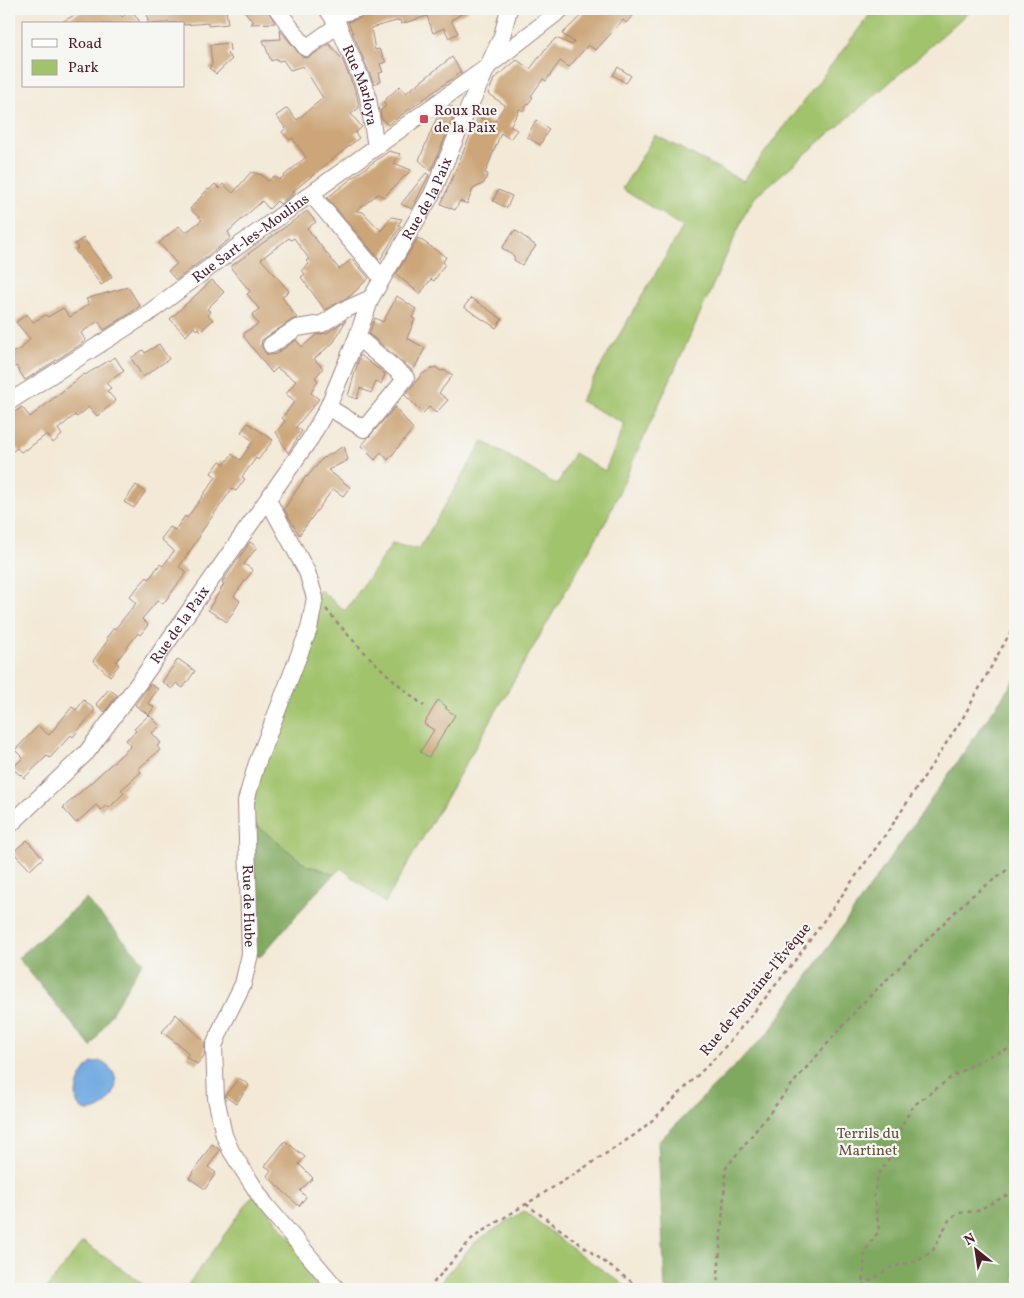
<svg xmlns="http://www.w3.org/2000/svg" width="1024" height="1298" viewBox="0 0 1024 1298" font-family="Vollkorn,serif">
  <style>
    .green { fill: #a1c36c; stroke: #76714c }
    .forest { fill: #80a960; stroke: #656446 }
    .water { fill: #72aae1; stroke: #5e6486 }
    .building { fill: #cca679 }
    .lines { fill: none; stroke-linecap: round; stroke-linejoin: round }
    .minor-casing { stroke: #9e8480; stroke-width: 18 }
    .path { stroke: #9e8480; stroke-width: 2.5; stroke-dasharray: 4 4; stroke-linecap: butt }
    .minor { stroke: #fff; stroke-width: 16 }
    .poi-dot { fill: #d1495b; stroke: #f6f6f2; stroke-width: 2 }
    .labels { text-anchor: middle; stroke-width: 4.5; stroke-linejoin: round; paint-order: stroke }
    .street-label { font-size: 15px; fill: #4a1f2b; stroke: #f6f6f2 }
    .poi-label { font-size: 15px; fill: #4a1f2b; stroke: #f6f6f2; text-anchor: start }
    .park-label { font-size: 15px; fill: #64503e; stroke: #f6f6f2 }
  </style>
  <rect width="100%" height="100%" fill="#f6f6f2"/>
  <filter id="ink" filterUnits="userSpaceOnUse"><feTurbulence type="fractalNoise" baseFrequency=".02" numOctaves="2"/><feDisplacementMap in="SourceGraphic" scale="10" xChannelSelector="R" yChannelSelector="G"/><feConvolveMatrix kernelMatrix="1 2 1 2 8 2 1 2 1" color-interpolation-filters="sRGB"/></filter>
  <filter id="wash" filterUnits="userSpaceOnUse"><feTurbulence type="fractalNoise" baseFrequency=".0096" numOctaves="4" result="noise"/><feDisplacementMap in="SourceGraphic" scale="20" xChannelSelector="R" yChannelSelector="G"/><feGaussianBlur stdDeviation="1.12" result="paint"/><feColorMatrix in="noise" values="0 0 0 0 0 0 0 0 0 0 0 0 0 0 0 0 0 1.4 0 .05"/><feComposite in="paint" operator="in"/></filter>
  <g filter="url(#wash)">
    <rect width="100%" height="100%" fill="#f3e9d6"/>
    <path class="green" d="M874,9H972L889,83L755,197L746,211L732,243L605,523L385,903L341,868L334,875L317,868L307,866L250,820L251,794L319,589L345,611L392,544L419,549L483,441L557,485L574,453L605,471L625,424L580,401L683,227L622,189L655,135L743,181Z
      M254,1194L333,1289H185Z
      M524,1211L578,1253L630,1289H435L473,1244L487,1234Z
      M83,1242L150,1289H46Z"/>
    <path class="forest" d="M1015,679V1289H665L658,1142L769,1032Z
      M250,820L307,866L317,868L334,875L314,895L261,956H253Z
      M86,899L143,961L91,1047L18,958Z"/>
    <path class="water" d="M99,1061C136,1077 104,1118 84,1110C67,1103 81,1070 92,1063C93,1063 98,1062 99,1061Z"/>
    <g id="blocks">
      <path class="building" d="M86,9H117L122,17L132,10L141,24H58Z
        M147,9H226L228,24L208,26V23L184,25V24H179V22L148,24Z
        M243,9H267L275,23L251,24L254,21H252Z
        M381,9H470L451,20L458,33L449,38L444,28L433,33L427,16L401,24L400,20L371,28L375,50L379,49L386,62L380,64L383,72L379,73L381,81L374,84L348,22L360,18L366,13Z
        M588,9H639L626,23L623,20L596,50L588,45L569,67L560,61L546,81L543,79L531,96L533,97L523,111L520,109L510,126L517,130L510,139L501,133L485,173L488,174L484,183L473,189L467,204L460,201L455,210L441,204L478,117L493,124L505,105L488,94L494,79L517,60L530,69L547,47L556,38L572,45L574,42L562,34Z
        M280,30L302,57L307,58L311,56L329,44L342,59L357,95L359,108L351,114L362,127L355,133L359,138L292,192L294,193L280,204L277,201L269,209L262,201L228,232L231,238L176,280L168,271L177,264L159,243L179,226L185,233L202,220L190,209L208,189L209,190L215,184L220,189L223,184L233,193L251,172L262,175L268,181L274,176L279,180L306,157L292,138L289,140L282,132L286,128L276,116L287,108L297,120L323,98L303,66L290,70L283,60L278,61L277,59L271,61L263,40L281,39Z
        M229,43L230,51L227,54L232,59L216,74L209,68L212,65L210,45Z
        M452,57L461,72L388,125L381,117L380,111L386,106L383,102L400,86L406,93Z
        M618,67L631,76L626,83L613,75Z
        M449,107H453L456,111L431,171L419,160L438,115Z
        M536,120L549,129L540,145L527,137Z
        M389,151L400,154L394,163L411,170L384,197L378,194L356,211L363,212L381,231L391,217L402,219L398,225L401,226L380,260L327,198L356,175Z
        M426,173L429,175L412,209L401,204Z
        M498,190L512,196L507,208L493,201Z
        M307,211L316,222L307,228L339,269L352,259L369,278L350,296L325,310L301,277L305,274L302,270L309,264L306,261L309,259L294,238L291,240L289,238L261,259L289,291L282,297L297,318L292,320L262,340L261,346L266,354L271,355L276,354L296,340L302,347L316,335L327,333L346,320L334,342L314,359L323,368L315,378L318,380L311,393L319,399L296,427L302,431L288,453L276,432L285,421L282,418L295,401L286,394L296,381L277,368L272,373L244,337V333L258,324L252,315L259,309L247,294L250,291L230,267Z
        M515,230L536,246L522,265L514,260V256L502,248Z
        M83,238L112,277L101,285L75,250L78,248L75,244Z
        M418,238L446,257L443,262L445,264L434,281L431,279L420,294L396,274Z
        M212,280L224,292L207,309L211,312L208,315L213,320L201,331L198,328L196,330L194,327L186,336L170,319Z
        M128,287L140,306L129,314L104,330L98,321L81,333L86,341L25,380L16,366L9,371V354L21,349L30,339L16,322L27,314L33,322L46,315L48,317L63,308L70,317L89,304L86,299Z
        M397,296L416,309L412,318L415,319L407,338L425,348L413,371L369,334L375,318L383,322Z
        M471,298L502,319L496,328L464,307Z
        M159,344L169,359L143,377L131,358L143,350L145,353Z
        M360,355L385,374L381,384L376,382L371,393L360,388L357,399L348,396Z
        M115,357L124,371L106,383L111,388L107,391L116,401L97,416L89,407L77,417L75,415L58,429L62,435L53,443L47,434L26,450L25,449L21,452L17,448L9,454V416L22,407L30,417L84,374L85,375Z
        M435,367L441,371L443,370L453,375L439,393L448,400L436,413L429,407L423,413L405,395L422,374Z
        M395,407L413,429L388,460L381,452L375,460L361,446Z
        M248,423L273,440L258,460L256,458L242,477L245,479L236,491L232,489L199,535L200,536L179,567L187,572L163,604L158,600L142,619L148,625L140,635L138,633L116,662L119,665L110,676L93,661L108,640L106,638L114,628L115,629L136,603L129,597L147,577L149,579L160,564L163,566L174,551L161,539L170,527L175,530L185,516L187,518L216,477L211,473L220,461L225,464L232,454L240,460L253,441L241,432Z
        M344,446L348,460L328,470L350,487L343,496L333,489L299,535L284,509L306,476L307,477L322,459Z
        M136,485L145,492L134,508L124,502Z
        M250,542L257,547L244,564L253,570L234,596L240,601L227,622L208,610L224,584L222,582Z
        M178,659L195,671L183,688L176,683L172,689L162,682Z
        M150,684L158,689L148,703L154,707L149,715L135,705Z
        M109,689L117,695L105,712L96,704Z
        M84,700L95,710L73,737L71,735L50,758L47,756L24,778L21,774L20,775L12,768L23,758L15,750L38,726L49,735L72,707L76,710Z
        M438,700L447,707L445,708L455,715L429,757L420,752L434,730L424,724Z
        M149,715L160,726L152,733L161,743L157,746L160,750L138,769L141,772L121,790L124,793L109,808L107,805L101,810L96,805L76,823L63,808L131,746L126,740L136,731L134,729Z
        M27,840L43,858L30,870L13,852Z
        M176,1014L205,1042L204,1056L197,1064L186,1057L188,1054L184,1049L162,1032Z
        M239,1078L249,1085L236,1104L226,1097V1094Z
        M285,1141L305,1157L299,1164L313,1178L300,1191L306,1197L299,1206L267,1176L271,1170L265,1166Z
        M212,1144L220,1150L208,1167L216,1173L205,1189L189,1178Z"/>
    </g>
  </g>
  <g filter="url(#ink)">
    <use href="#blocks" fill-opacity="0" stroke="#9e8480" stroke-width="1"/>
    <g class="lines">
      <defs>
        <g id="minor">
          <path d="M277,9L306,48L338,25"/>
          <path id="s1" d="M327,9L338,25L367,92L376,147"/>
          <path d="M333,16L357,9"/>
          <path d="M311,194L382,278"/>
          <path d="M271,345L297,328L322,324L342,311L371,298"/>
          <path id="s2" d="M9,402L146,315L230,252L487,67L562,9"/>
          <path d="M328,407L364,429L406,378L357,337"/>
          <path id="s3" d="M268,500L307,572L315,598L309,629L256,766L246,801L250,954L243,984L224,1022L214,1046L216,1098L224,1135L231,1151L245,1173L265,1204L337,1289"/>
          <path id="s4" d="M9,826L87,752L140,681L310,439L328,407L357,337L371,298L432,194L468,109L502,36L509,9"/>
        </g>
      </defs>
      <use href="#minor" class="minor-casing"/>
      <path class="path" d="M326,609C355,645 388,677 424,706
        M526,1204L641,1289
        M862,1286L893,1266L918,1261L933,1250L949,1220L958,1213L977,1211L1015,1191
        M428,1289L468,1243L481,1232L573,1175L636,1134L656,1117L719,1054L758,1007L797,958L891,827L964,716L1015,624
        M717,1289L726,1168L794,1082L860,1006L969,898L1015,864
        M863,1289L865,1251L879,1231L874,1196L878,1175L888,1160L904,1122L913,1106L953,1076L989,1056L1015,1047"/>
      <use href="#minor" class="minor"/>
    </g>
  </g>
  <rect class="poi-dot" x="419" y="114" width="10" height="10" rx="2.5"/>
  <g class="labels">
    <g class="street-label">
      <text dy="5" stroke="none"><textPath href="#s1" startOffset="84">Rue Marloya</textPath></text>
      <text dy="5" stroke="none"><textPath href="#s4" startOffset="760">Rue de la Paix</textPath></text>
      <text dy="5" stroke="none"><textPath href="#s2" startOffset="292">Rue Sart-les-Moulins</textPath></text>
      <text dy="5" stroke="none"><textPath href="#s4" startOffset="265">Rue de la Paix</textPath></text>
      <text dy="5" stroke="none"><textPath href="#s3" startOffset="429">Rue de Hube</textPath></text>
      <text transform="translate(755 989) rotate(-51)" y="5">Rue de Fontaine-l'Évêque</text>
    </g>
    <g class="poi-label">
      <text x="434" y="115">Roux Rue<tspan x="434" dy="17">de la Paix</tspan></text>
    </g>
    <g class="park-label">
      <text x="868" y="1138">Terrils du<tspan x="868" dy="17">Martinet</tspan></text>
    </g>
  </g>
  <rect width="1024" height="1298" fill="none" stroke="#f6f6f2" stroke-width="30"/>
  <rect x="22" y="22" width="162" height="65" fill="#f6f6f2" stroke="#b1a0a2"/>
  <rect x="32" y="39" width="25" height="8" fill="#ffffff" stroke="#b1a0a2"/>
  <text x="68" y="48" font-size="15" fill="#4a1f2b">Road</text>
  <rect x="32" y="60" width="25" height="15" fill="#a1c36c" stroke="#b1a0a2"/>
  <text x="68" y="72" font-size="15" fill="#4a1f2b">Park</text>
  <g transform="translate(976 1250) rotate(330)" stroke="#f6f6f2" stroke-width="4" paint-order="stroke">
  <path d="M0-4L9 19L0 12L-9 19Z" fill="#4a1f2b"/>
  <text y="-8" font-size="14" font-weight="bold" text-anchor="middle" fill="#4a1f2b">N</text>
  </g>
</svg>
